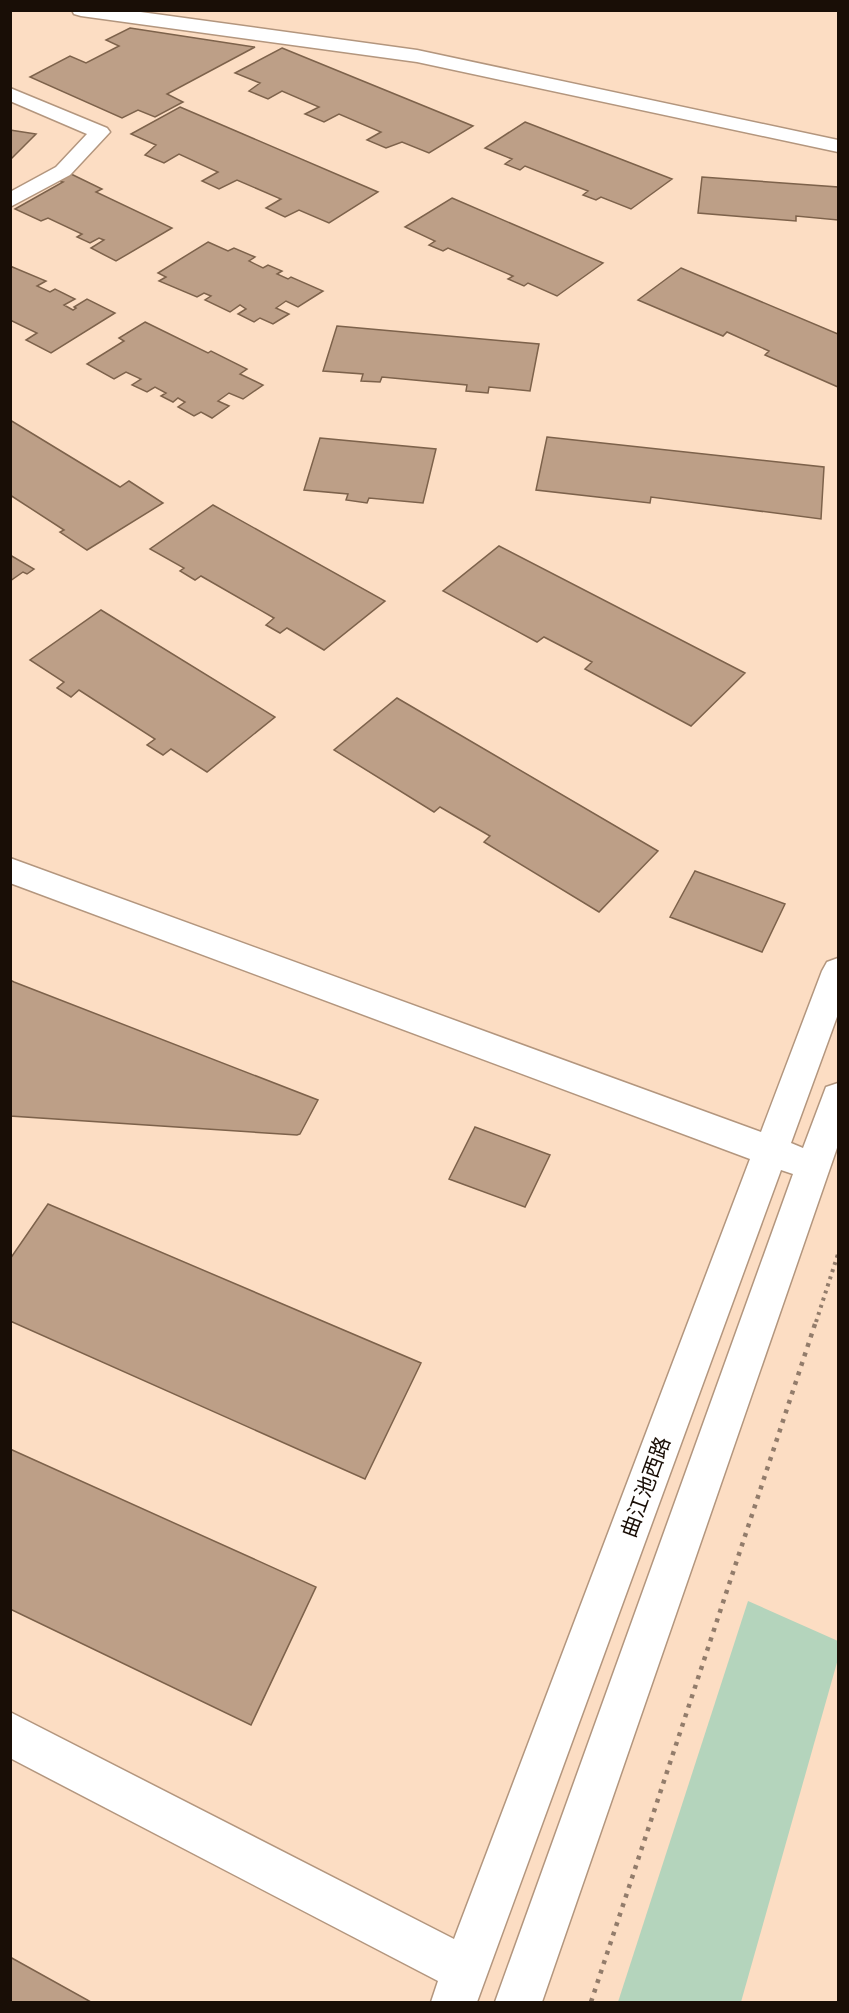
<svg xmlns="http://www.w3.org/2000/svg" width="849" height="2013" viewBox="0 0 849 2013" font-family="'Space Grotesk','Noto Sans SC',sans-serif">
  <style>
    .green { fill: #b4d4bc }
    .building { fill: #bd9f87; stroke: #7d624b; stroke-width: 1.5 }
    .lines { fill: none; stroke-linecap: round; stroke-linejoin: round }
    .minor-casing { stroke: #b3967e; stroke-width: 3 }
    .path-far1 { stroke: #927c6b; stroke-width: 4; stroke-dasharray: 3 4.5; stroke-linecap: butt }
    .path { stroke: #927c6b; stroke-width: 4.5; stroke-dasharray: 4 6; stroke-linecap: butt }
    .minor { fill: #fff; fill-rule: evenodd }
    .labels { text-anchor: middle; stroke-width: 6; stroke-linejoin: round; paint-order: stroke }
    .near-street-label { font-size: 21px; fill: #190e06; stroke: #fff }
  </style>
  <rect width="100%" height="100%" fill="#fcddc3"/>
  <path class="green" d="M748,1601L838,1641V1659L741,2002H618Z"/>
  <path class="building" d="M130,28L254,47H255L167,94L183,102L155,117L138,110L122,118L30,77L70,56L86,63L119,46L106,40Z
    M282,48L473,126L429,153L402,142L386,148L367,140L381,132L339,114L324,122L305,114L319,107L282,91L268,99L249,91L260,83L235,73Z
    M180,107L378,192L329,223L299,210L285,217L266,208L281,199L237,180L219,189L202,181L218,172L179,154L164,163L145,155L156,145L131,134Z
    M525,122L672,179L631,209L601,197L596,200L583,195L588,191L525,166L520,170L505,164L512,159L485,148Z
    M10,130L36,134L10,160Z
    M71,174L102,189L96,192L172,228L116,261L91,248L104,240L99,238L90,243L77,237L82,234L48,218L41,221L15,209L63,182L59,181Z
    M702,177L838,187V220L796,216V221L698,213Z
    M452,198L603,263L557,296L528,283L524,286L508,279L513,276L448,248L443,251L429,245L435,241L405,227Z
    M208,242L228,251L234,248L255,257L249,261L263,268L268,265L282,271L277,274L288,279L291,277L323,291L298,307L286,301L276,308L289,314L273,324L260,318L254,322L238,314L246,309L240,305L230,312L205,300L211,296L204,293L197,297L159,281L166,277L158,273Z
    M10,266L46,281L37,286L50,292L55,289L75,299L64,305L73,310L76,308L74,307L87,299L115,313L51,353L26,340L37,333L10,320Z
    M681,268L838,334V387L765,355L769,351L727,332L723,336L638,300Z
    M145,322L208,353L211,351L247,369L240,374L263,385L243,399L229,393L218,401L229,406L212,418L201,412L194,416L178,407L185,402L178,398L173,402L161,396L166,393L155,387L147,392L132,385L141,379L126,372L114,379L87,364L124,341L119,338Z
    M337,326L539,344L530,391L489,387L488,393L466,391L467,385L382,377L380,382L361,381L363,374L323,371Z
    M10,420L120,487L129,481L163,503L87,550L60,532L64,530L10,495Z
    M547,437L824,467L821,519L651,497L650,503L536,490Z
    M320,438L436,449L423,503L369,498L367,503L346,500L348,494L304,490Z
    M213,505L385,601L324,650L287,628L280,633L266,625L274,618L201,576L195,580L180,571L184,568L150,549Z
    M499,546L745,673L691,726L585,669L592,662L544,637L537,642L443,591Z
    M10,555L34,569L27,574L23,572L10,581Z
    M101,610L275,717L207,772L171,749L163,755L147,745L155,739L79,690L71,697L57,688L64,682L30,660Z
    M397,698L658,851L599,912L484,842L490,836L440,807L434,812L334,750Z
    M695,871L785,904L762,952L670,917Z
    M10,980L14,982L318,1100L300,1134L297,1135L10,1116Z
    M475,1127L550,1155L525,1207L449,1179Z
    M48,1204L421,1363L365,1479L10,1321V1259Z
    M10,1449L316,1587L251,1725L10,1609Z
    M10,1957L91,2002H10Z"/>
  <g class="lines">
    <defs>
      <path id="minor" d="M72,10H126L417,50L838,140V152L417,62L81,16L74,14Z
        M10,88L107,128L110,132L70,175L10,207V192L56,167L87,134L10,101Z
        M10,858L761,1132L822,971L827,962L838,958V1014L791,1143L803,1148L826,1087L838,1083V1145L542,2002H495L793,1174L781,1170L477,2002H431L438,1981L10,1758V1712L454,1939L750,1159L10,883Z"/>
    </defs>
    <use href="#minor" class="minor-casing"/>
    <path class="path-far1" d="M816,1322L838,1254"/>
    <path class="path" d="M591,2002L816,1321"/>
    <use href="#minor" class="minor"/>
  </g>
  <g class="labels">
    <g class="near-street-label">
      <text transform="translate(646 1487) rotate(-70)" y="7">曲江池西路</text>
    </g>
  </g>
  <rect width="849" height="2013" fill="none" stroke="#190e06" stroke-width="24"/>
</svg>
